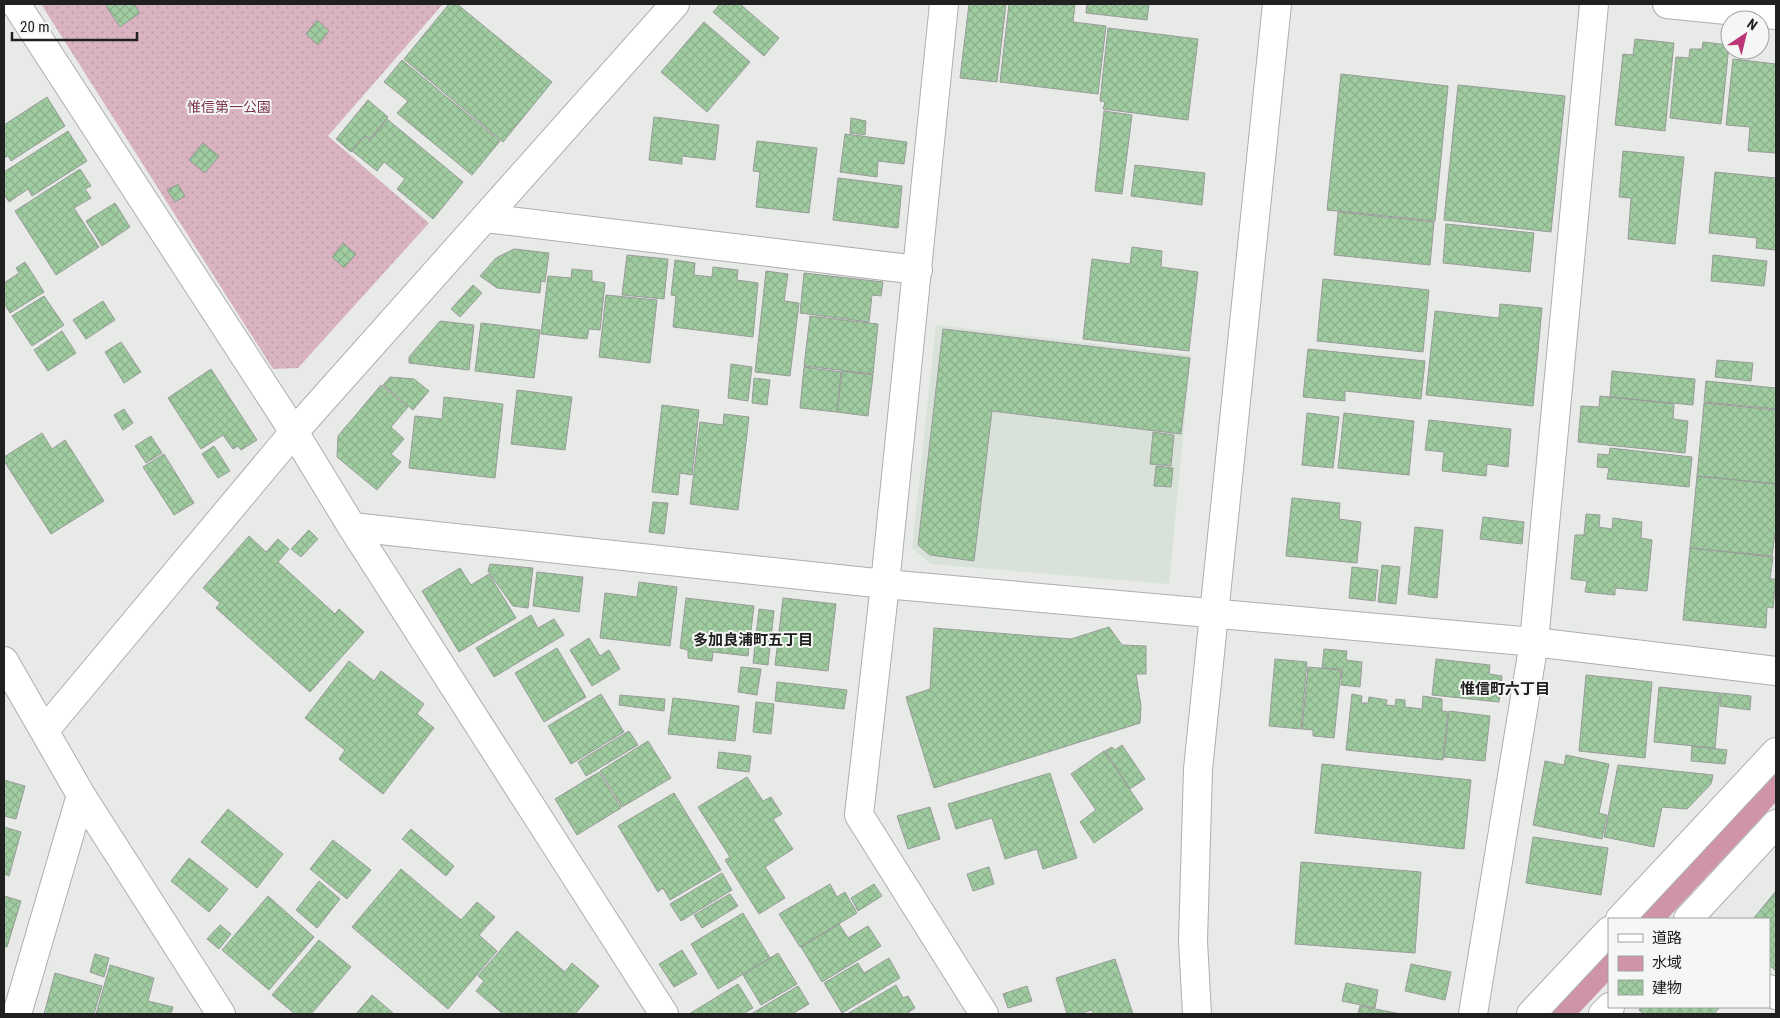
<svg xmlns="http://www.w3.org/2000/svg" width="1780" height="1018" viewBox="0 0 1780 1018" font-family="'Roboto Condensed','Noto Sans JP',sans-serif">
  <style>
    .built { fill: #d9e2d9 }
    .grass { fill: url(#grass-dots) }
    .water { fill: #cf94a9 }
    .building { fill: url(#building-cross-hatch); stroke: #999b99 }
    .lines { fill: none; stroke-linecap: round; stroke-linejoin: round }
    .minor-casing { stroke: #acafac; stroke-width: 30 }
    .tertiary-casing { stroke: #acafac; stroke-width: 30 }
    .minor { stroke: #fff; stroke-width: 28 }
    .tertiary { stroke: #fff; stroke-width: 28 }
    .labels { text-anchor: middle; stroke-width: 4; stroke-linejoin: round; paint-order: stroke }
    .park-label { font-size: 14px; fill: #7c3453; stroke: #f4f7f4 }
    .neighbourhood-label { font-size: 15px; font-weight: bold; fill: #202020; stroke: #f4f7f4 }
  </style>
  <defs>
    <pattern id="grass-dots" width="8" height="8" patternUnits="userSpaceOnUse" patternTransform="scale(1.25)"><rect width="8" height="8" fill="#dab3c0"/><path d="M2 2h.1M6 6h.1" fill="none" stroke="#bb9aa5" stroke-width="1.8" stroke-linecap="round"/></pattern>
    <pattern id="building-cross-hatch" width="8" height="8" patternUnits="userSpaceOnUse" patternTransform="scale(1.25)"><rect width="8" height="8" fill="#a0cca1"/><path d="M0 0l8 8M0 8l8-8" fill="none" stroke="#8aaf8a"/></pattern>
  </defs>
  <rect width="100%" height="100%" fill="#e7eae7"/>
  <path class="built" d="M936,325L1191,355L1169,584L931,564L912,548Z"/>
  <path class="grass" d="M41,4H443L328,136L429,223L298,368L273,369Z"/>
  <path class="water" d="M1776,772V802L1667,919H1638Z
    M1609,951V981L1578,1014H1549Z"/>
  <path class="building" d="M109,4H134L140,13L120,27L106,6Z
    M449,4H457L552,82L503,142L404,59Z
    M720,4H740L779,38L764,56L713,12Z
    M969,4H1006L997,82L960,78Z
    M1009,4L1075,5L1073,22L1106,26L1098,94L1000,82Z
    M1087,4H1149L1147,20L1086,13Z
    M317,20L329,31L318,45L306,34Z
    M704,22L750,62L707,112L661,72Z
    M1108,28L1198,39L1188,120L1103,109L1105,102L1100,101Z
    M1635,39L1674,43L1665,131L1615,125L1623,54L1633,55Z
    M1703,42L1729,45L1721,124L1670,118L1676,57L1689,58L1690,49H1702Z
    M1733,59L1776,64V153L1748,151L1750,127L1726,125Z
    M402,60L500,141L472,175L397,113L408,101L384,82Z
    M1341,74L1448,86L1435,221L1327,210Z
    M1458,85L1565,96L1551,232L1444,220Z
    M47,97L65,126L11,161L8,156L4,158V125Z
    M368,100L388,117L370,139L365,135L351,152L336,139Z
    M1104,111L1132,115L1122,194L1095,191Z
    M654,117L719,125L715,160L682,156V164L649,160Z
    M851,118L866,121L865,135L850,133Z
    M387,119L463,182L433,219L397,189L405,179L384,162L377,171L352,151L365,136L370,140Z
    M68,131L87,161L32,196L28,189L9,202L4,194V172Z
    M845,134L907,142L904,164L878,161L877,177L840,172Z
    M757,141L817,148L809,213L756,207L760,172L753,171Z
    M203,143L219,156L205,173L189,160Z
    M1623,151L1684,157L1675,244L1628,239L1631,198L1619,197Z
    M1135,165L1205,173L1202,205L1131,196Z
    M80,169L91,186L85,189L91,198L74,208L99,247L56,275L15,211Z
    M1715,172L1776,178V250L1756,248L1757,238L1709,233Z
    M838,178L902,186L898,228L833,220Z
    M178,184L185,196L175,202L167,190Z
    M115,203L130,227L102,246L86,221Z
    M1338,212L1434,222L1430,265L1334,255Z
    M1446,224L1534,233L1530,272L1443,263Z
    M343,243L356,254L344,268L332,257Z
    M1132,247L1162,251L1161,267L1198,272L1189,351L1083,339L1092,259L1130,264Z
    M514,249L549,253L545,282L541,281L540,293L497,288L480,276L496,258Z
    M627,255L668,259L664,299L622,295Z
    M1713,255L1767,261L1764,286L1711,281Z
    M675,260L695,263L694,275L712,277L713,267L738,270L737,280L758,283L753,337L673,327L676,296L671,295Z
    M25,262L44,292L10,313L4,303V283L19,273L16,268Z
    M572,269L592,271V281L605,283L600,330L589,329L587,339L541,334L548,276L571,278Z
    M766,271L788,274L784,301L799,303L790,376L755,372Z
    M804,273L883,282L881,296L872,295L869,322L800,313Z
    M1323,279L1429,290L1423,352L1317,341Z
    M473,285L482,293L460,317L451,309Z
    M606,295L657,300L650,363L599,357Z
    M44,296L64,325L32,346L12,316Z
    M103,301L115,320L86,339L73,320Z
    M1500,304L1542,308L1533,406L1426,395L1435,311L1499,318Z
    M810,316L878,324L873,374L804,366Z
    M440,321L474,325L469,370L409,363V357Z
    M481,323L540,330L534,378L475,371Z
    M943,329L1190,358L1181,434L992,411L974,561L930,555L918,545Z
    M62,331L76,353L48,371L34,350Z
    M121,342L141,372L124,383L105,352Z
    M1308,349L1425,361L1421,399L1345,391V401L1303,397Z
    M1717,360L1753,363L1751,381L1715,377Z
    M731,364L752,367L748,401L728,398Z
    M804,367L841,372L837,412L800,408Z
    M211,369L257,440L241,450L238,446L233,449L223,435L201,449L168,398Z
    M842,371L873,375L868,416L837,412Z
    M1612,371L1695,379L1693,405L1610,397Z
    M390,377L414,379L429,391L413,410L383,385Z
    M754,378L770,380L767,405L752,403Z
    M1706,381L1776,388V409L1704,402Z
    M381,385L408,407L391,427L404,439L391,454L401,462L377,490L337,457L338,436Z
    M517,390L572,397L565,450L511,444Z
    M1600,396L1674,404L1673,419L1688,421L1685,453L1578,442L1581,406L1599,407Z
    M444,397L503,404L495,478L409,468L415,416L442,419Z
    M1704,403L1776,410V484L1697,476Z
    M662,405L699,410L692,475L680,473L678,495L652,492Z
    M124,409L133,423L123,430L114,415Z
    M1307,413L1339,417L1333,468L1302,465Z
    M1344,413L1414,421L1409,475L1338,468Z
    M724,414L749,417L738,510L690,504L700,422L723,425Z
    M1429,420L1511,429L1508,467L1487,464L1486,476L1442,471L1444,452L1425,450Z
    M1153,432L1174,435L1171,466L1150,464Z
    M42,433L52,449L65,440L104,501L51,534L4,461V457Z
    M151,436L162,453L146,463L135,446Z
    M214,446L230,471L218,478L202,454Z
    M1610,448L1692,457L1689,487L1607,479L1609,468L1597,467L1598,454L1609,455Z
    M164,454L194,503L174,515L143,467Z
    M1156,466L1173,468L1171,487L1154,486Z
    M1697,476L1776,484V535L1775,534L1772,556L1690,548Z
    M1292,498L1340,503L1339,519L1361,522L1357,563L1286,556Z
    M653,502L668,503L664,534L649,532Z
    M1586,514L1600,515L1599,527L1612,529L1613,518L1642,522L1641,538L1652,540L1647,591L1615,588V595L1585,592L1587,581L1571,579L1575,535H1584Z
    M1483,517L1524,522L1522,544L1480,539Z
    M1415,527L1443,530L1437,598L1408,594Z
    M309,530L318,539L301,557L291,549Z
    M249,536L266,552L278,539L289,549L278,562L335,614L339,609L364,632L310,692L216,608L220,603L203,588Z
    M1690,548L1773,557L1770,579H1776L1773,608L1767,607L1766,628L1683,620Z
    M490,564L533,568L528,608L513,606L488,571Z
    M1382,565L1400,567L1396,604L1378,602Z
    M1352,567L1378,570L1375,601L1349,598Z
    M460,568L471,585L489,574L516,618L459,652L422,591Z
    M537,572L583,577L579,612L533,606Z
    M639,582L677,587L670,646L600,638L605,593L637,597Z
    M686,598L754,606L748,656L713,652L712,661L688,658V650L680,648Z
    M783,598L836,604L828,671L775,665Z
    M759,609L774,611L768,665L753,663Z
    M531,615L538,628L554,619L564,635L494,677L476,648Z
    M1109,627L1122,645L1146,646V674H1136L1141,706L1140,723L934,788L906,697L930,689L934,628L1071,639Z
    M589,638L600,656L609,650L620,669L592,686L570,650Z
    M557,648L586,697L544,722L515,673Z
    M1324,649L1347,651L1346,660L1362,662L1360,687L1341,685L1342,669L1322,668Z
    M1275,659L1307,662L1301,729L1269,726Z
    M1436,659L1490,665L1489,674L1502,676L1499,702L1432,695Z
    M349,661L374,681L381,671L424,704L417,714L434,728L383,794L339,759L345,750L305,718Z
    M741,667L761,669L757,695L738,692Z
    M1308,667L1341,670L1334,738L1313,736V730L1302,729Z
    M1586,675L1652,682L1645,758L1579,751Z
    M777,682L847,690L844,709L775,701Z
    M1659,687L1720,693L1715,748L1654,742Z
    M1721,693L1751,696L1750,710L1720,706Z
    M601,694L624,732L571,764L548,726Z
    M1352,694L1362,696L1361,703H1368L1369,697L1387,700L1386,705L1395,706L1396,699L1405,700V707L1422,709L1423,696L1442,699V711L1448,712L1443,760L1346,750Z
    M620,695L665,699L664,711L619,705Z
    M673,698L739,706L735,741L668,734Z
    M756,702L774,704L771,734L753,732Z
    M1449,711L1490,716L1485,761L1444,757Z
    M629,731L638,745L586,776L578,762Z
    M648,741L671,778L622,807L600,771Z
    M1122,745L1145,779L1130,789L1105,751L1112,747L1115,750Z
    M1692,746L1727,750L1725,764L1691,761Z
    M1104,751L1143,809L1094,843L1080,822L1096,810L1071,774Z
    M719,752L751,756L749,772L717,768Z
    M1566,755L1609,764L1599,813L1607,815L1602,839L1533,825L1545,761L1564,765Z
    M1322,764L1471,780L1464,849L1315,833Z
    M1618,765L1713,775L1711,784L1687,809L1662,807L1654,847L1604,837Z
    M599,772L621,808L577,835L555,799Z
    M1050,773L1077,858L1043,869L1037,849L1005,859L992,818L956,829L948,804Z
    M747,777L763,801L771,797L782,814L773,819L793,849L765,867L785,898L759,914L725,860L730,857L698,807Z
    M4,780L25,786L16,819L4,816Z
    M674,793L721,870L670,900L663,888L658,892L618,826Z
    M930,807L940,839L908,849L897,816Z
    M228,809L283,854L257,888L201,842Z
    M4,827L21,832L9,876L4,874Z
    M411,829L454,866L446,876L402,839Z
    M1533,837L1608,848L1601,895L1526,883Z
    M333,840L371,870L347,899L310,869Z
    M189,858L228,889L209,912L171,881Z
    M1301,862L1421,872L1415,953L1295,944Z
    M989,867L994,884L973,891L967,874Z
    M401,869L461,920L477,902L495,917L479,935L497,951L448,1009L352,927Z
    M722,873L732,890L681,921L670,904Z
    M319,881L340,899L317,928L296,910Z
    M830,884L837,897L845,892L857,913L800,947L779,914Z
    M874,884L882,896L858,911L851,898Z
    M1776,891V971L1769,965V919H1753Z
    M730,894L738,906L702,928L694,915Z
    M4,896L21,901L7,947L4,946Z
    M268,896L314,937L269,990L222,950Z
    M743,913L770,958L718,989L691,944Z
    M839,924L848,938L868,926L881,946L822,982L801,947Z
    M220,925L231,934L219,949L207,939Z
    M517,931L565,972L572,963L599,986L575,1014H503L476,991L484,981L478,976Z
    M319,940L351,967L311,1014H295L272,995Z
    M682,950L697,974L674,987L659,964Z
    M778,953L797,984L761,1005L743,975Z
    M95,954L109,958L104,977L90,972Z
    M889,958L900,978L842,1013L824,983L858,963L864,973Z
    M1115,959L1133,1014H1093L1092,1010L1079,1014H1067L1056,978Z
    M1411,964L1451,972L1445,1000L1405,991Z
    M110,965L154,978L148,1001L173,1007L171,1014H96Z
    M55,973L102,986L94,1014H44Z
    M1346,983L1378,990L1375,1008L1342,1001Z
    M738,984L753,1008L743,1014H689Z
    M896,985L903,998L908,996L915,1008L906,1014H847Z
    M798,986L809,1004L792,1014H751Z
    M1027,986L1032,1001L1008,1008L1003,994Z
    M372,995L394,1014H356Z
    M1360,1006L1401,1014H1358Z
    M1641,1007H1720L1714,1014H1644L1639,1010Z"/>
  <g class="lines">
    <defs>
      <path id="minor" d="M16,4L294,432L352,527L664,1014
        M944,4L885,584L859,815L984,1014
        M485,218L918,270
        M352,527L885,584L1534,642L1776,671
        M4,661L81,795L221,1014
        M45,730L294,432L675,4
        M1620,919L1776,752
        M1688,919L1776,824
        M1769,989L1776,995
        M17,1014L81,795
        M1473,1014L1534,642L1594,4
        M1531,1014L1609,931
        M1603,1014L1610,1007"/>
      <path id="tertiary" d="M1667,4L1776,15
        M1197,1014L1193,941L1198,769L1277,4"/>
    </defs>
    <use href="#minor" class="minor-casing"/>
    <use href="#tertiary" class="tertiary-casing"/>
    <use href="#minor" class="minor"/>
    <use href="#tertiary" class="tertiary"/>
  </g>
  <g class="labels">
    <g class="park-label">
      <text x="229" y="112">惟信第一公園</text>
    </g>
    <g class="neighbourhood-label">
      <text x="753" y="645">多加良浦町五丁目</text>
      <text x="1505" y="694">惟信町六丁目</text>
    </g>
  </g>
  <rect width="1780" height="1018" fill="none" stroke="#202020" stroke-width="10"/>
  <rect x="1608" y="918" width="162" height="90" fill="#f4f7f4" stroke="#9fa19f"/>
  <rect x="1618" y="934" width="25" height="8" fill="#ffffff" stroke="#9fa19f"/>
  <text x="1652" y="943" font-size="15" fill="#202020">道路</text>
  <rect x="1618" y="956" width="25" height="15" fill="#cf94a9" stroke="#9fa19f"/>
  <text x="1652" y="968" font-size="15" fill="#202020">水域</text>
  <rect x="1618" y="980" width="25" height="15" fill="url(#building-cross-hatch)" stroke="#9fa19f"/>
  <text x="1652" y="993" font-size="15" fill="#202020">建物</text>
  <g transform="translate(1745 35) rotate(35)"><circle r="24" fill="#f4f7f4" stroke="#9fa19f"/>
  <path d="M0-4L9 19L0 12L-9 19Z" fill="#bd3575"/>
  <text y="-8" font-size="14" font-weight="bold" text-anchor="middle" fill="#202020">N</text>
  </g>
  <path d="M12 32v8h125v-8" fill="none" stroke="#202020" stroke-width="2.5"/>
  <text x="20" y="32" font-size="15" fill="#202020" stroke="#f4f7f4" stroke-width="4" paint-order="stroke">20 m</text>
</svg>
